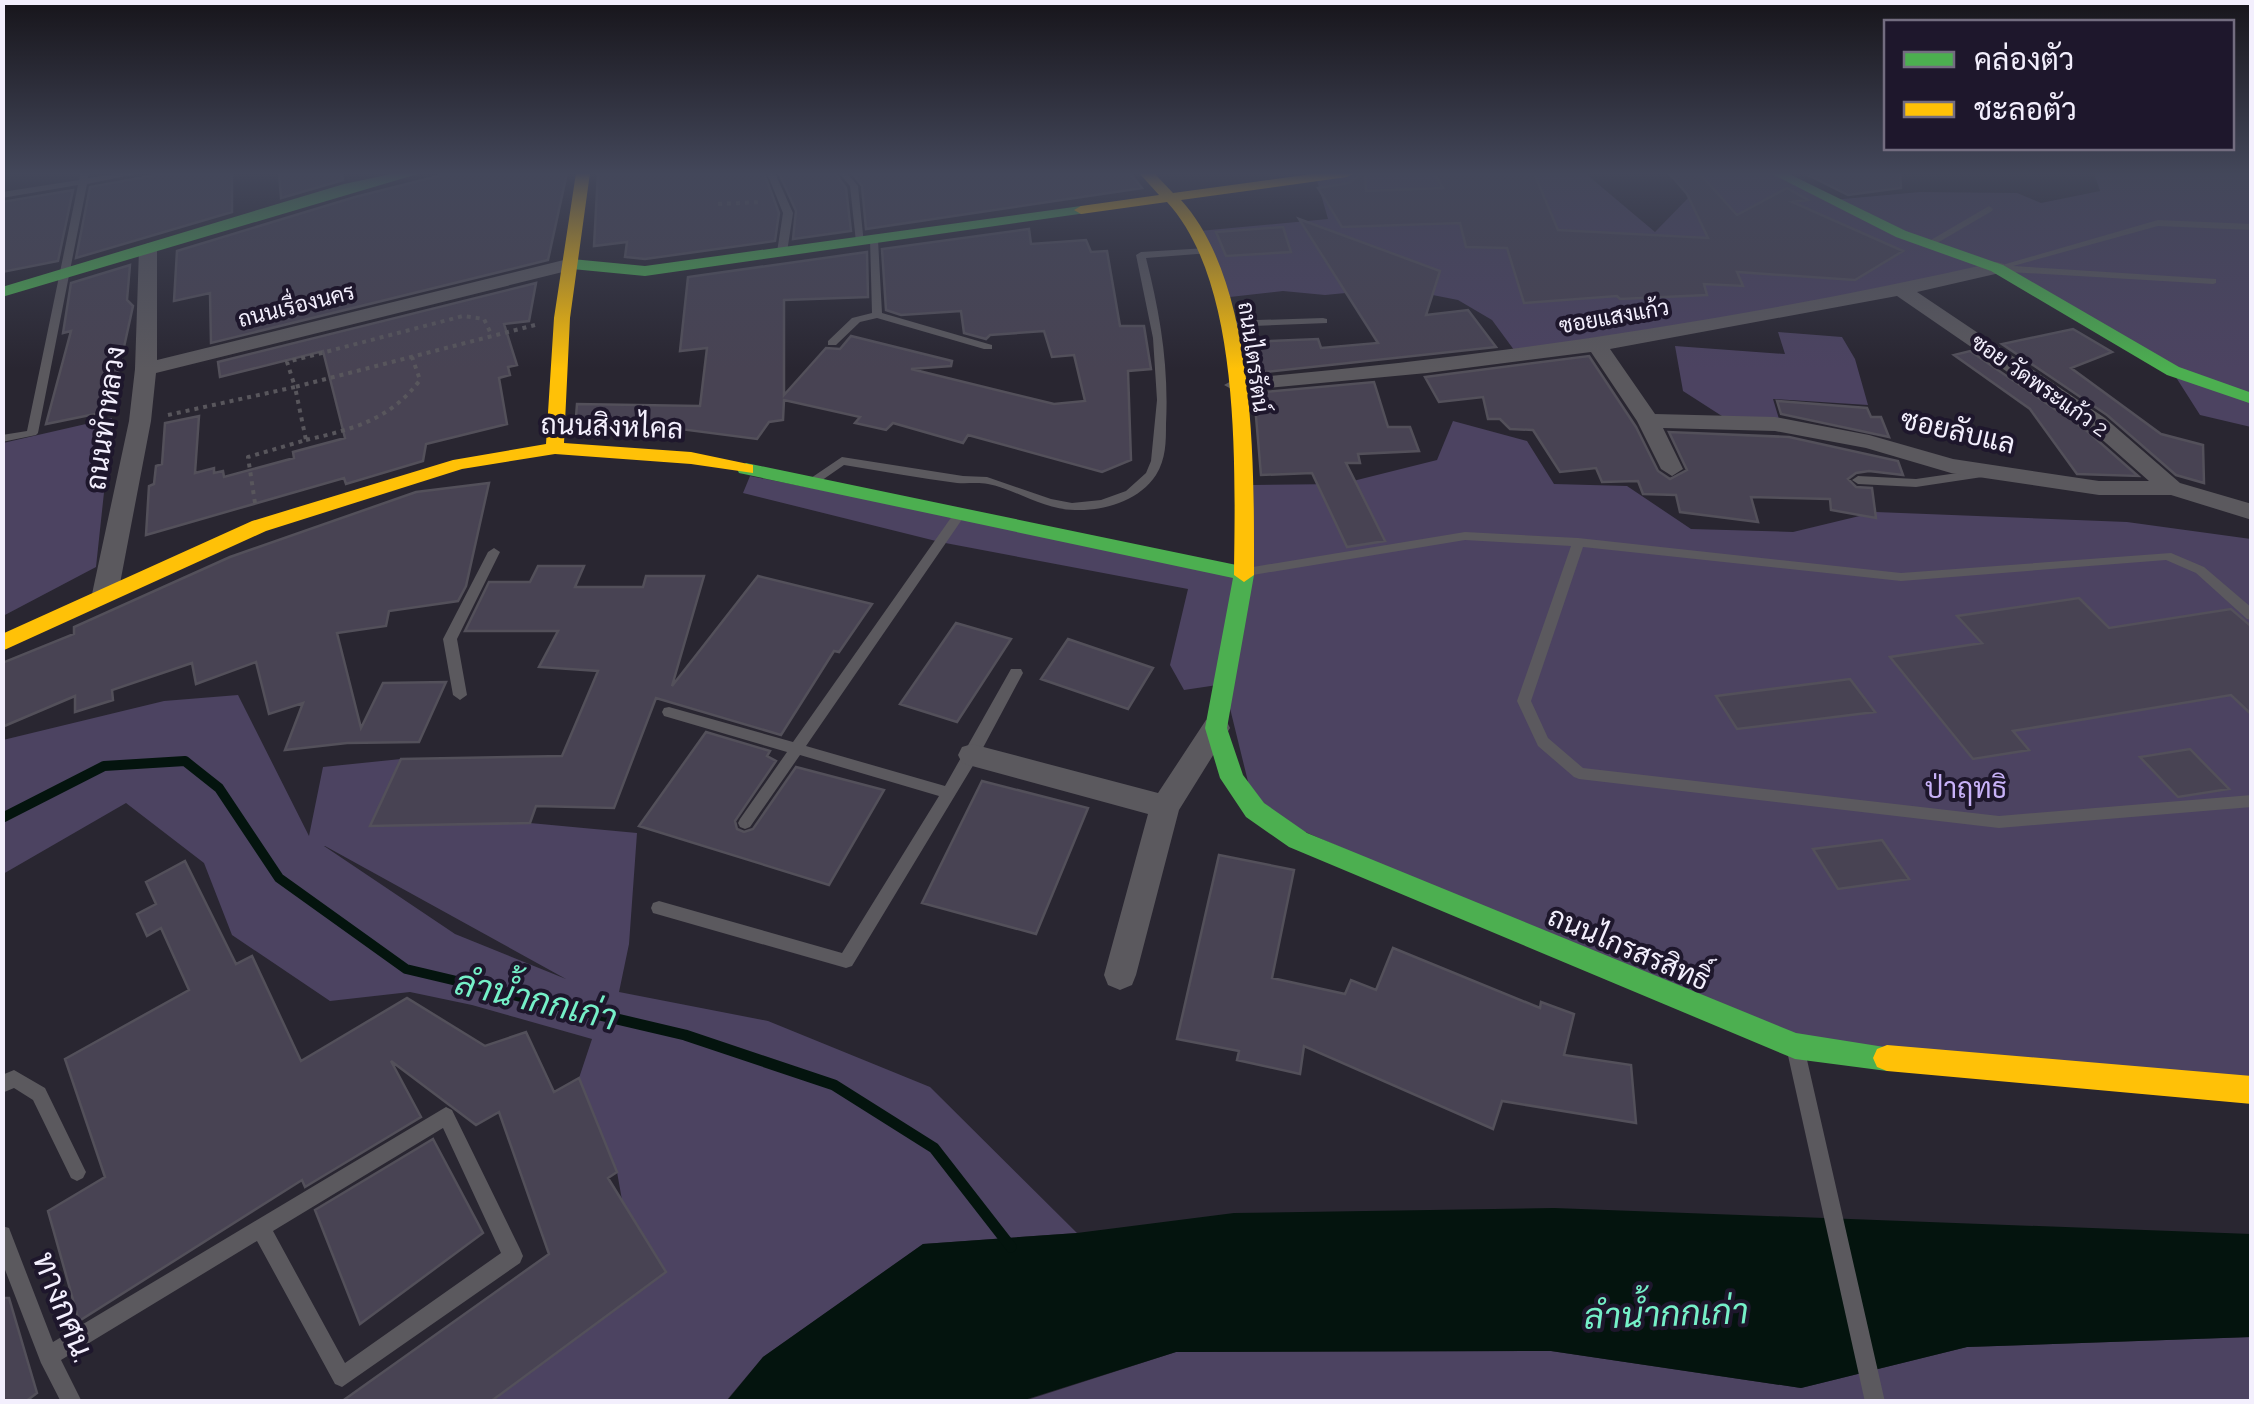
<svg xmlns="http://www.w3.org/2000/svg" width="2254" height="1404" viewBox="0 0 2254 1404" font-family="Raleway,Sarabun,sans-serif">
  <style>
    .green { fill: #4c4361; fill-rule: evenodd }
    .water { fill: #04140e }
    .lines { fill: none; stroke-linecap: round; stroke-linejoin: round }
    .stream-far1 { stroke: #04140e; stroke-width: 10 }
    .stream { stroke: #04140e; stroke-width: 11 }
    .building { fill: #484353; stroke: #53505a; stroke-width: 2.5 }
    .path { stroke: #58565c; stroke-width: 4; stroke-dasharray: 4 5; stroke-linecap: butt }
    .lane { fill: #5b595e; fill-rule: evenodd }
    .street { fill: #5b595e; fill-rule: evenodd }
    .fast { fill: #4caf50; fill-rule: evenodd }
    .slow { fill: #ffc107; fill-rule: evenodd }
    .labels { text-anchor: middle; stroke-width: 8; stroke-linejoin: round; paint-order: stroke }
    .far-street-label { font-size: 22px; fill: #f3effd; stroke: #1e172c }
    .street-label { font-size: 28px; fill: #f3effd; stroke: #1e172c }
    .park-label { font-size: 28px; fill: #c8b2f8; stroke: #1e172c }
    .near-street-label { font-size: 32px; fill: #f3effd; stroke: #1e172c }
    .near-water-label { font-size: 35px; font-style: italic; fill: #75f0c8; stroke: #1e172c }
  </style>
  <rect width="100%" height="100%" fill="#292631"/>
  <path class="green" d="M1347,173H1585L1655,232L1691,195L1667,173H1777L1832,200L1920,192L2017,193L2041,203L2100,191L2094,173H2251V427L2200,415L2172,371L1995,269L1517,354L1492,320L1458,300L1397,288L1325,295L1283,291L1221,298L1199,231L1328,219L1316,177Z
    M1778,332L1842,337L1855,359L1868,405L1773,399L1779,419L1725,418L1683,391L1675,346L1785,354Z
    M112,418L96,567L3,616V443Z
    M1453,421L1527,441L1554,484L1627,486L1691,529L1793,532L1876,512L2127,522L2251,539V1086L1794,1046L1255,810L1224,684L1184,690L1170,665L1188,589L940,542L743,493L750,476L1244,573L1252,485L1341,484L1437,460Z
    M238,695L309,836L323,767L401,759L371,825L530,823L637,833L629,944L619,992L768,1021L930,1087L1077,1233L923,1244L763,1357L726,1401H490L665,1272L622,1200L617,1172L579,1078L592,1039L472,1005L410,992L330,1001L232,935L204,863L126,803L3,874V740L164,701ZM324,846H325L566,979L455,934Z
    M2251,1337V1401L1021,1402L1176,1352L1551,1351L1801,1388L1967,1347Z"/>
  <path class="water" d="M1554,1208L2251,1234V1337L1967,1347L1801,1388L1551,1351L1176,1352L1021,1401L726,1402L763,1357L923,1244L1077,1233L1234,1213Z"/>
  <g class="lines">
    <path class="stream-far1" d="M2,818L104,766L185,761L219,788L279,878L406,969L499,991"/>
    <path class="stream" d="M489,989L685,1035L834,1085L934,1148L1011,1247"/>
  </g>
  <path class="building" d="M166,173H232V212L76,258L90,187Z
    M279,173H342L343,180L281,198Z
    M450,173H567L548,260L211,343L210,293L174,301L177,251L355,197Z
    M598,173H764L779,213L775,241L645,259L625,257L627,242L594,246Z
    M779,173H835L846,188L851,231L793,239L796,211Z
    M852,173H1130L1142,188L866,229L862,186Z
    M1362,173H1365L1366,191L1443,188L1434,173H1534L1558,230L1708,238L1687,194L1669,173H1699L1737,215L1787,188L1808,200L1792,202L1903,251L1855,280L1737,272L1743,286L1704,284L1707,295L1620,299L1617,296L1524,303L1507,248L1466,247L1460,223L1342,227L1318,188L1349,183Z
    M1816,173H1900L1901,188L1848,195L1810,176Z
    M73,190L58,261L2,272V202Z
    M1299,219L1440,271L1426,315L1468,310L1496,347L1257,373L1249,342L1318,339L1321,348L1378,343Z
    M1283,227L1291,252L1226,256L1216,232Z
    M1029,229L1031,244L1086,240L1091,252L1107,251L1120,326H1144L1151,369L1128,371L1131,460L1102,472L968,435L963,443L893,423L886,430L855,423L860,417L784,400L783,420L769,422L757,439L673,428L670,436L575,430L577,404L700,406L707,348L680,351L688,277L867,252L868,297L784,300V395L826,348L840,349L851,336L952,361L951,366L911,369L1054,404L1085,401L1074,355L1052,357L1044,331L990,335L986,339L964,333L961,311L901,315L886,310L882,249Z
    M130,265L127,300L133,306L110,411L46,424L71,331L63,333L71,283Z
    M536,283L529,321L504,324L517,365L508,367L510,375L499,378L507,424L426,444L423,461L346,484L344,478L146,535L149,486L154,484L156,466L162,464L165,423L199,416L195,473L214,468V473L223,471L224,477L294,458L293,452L345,438L323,351L220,377L218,362Z
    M2073,329L2112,352L2071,368L2161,434L2203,445L2204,483L2176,475L2107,415L2002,344Z
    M1970,351L2087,431L2138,476L2077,474L2030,409L1954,355Z
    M1589,356L1636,427L1658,471L1670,479L1687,470L1669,432L1789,437L1898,461L1903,475L1869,471L1856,473L1848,479L1856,487L1872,488L1876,518L1831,510L1830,499L1751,497L1758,522L1680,512L1676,495L1643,494L1638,481L1602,482L1596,468L1560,472L1533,430L1510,429L1500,419H1488L1483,397L1439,402L1425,377Z
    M1374,382L1388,427H1410L1419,451L1358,454L1360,463H1346L1385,541L1347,547L1312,473L1261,475L1254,393Z
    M1777,401L1867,408L1871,417H1881L1889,437L1781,414Z
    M489,483L466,586L458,601L389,611L386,626L337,633L361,728L383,683L446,682L419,742L347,743L285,750L303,703L269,714L256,662L196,684L192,663L112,690L113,700L75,712V696L2,727V663L74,634V627L230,557L416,492Z
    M538,566H584L575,587H643L646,576H704L672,686L758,576L872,604L839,652L834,651L781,735L656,698L614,808L536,806L530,823L370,826L401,759L562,756L598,671L539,667L558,631H465L489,582H530Z
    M2079,598L2109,628L2231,609L2252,627V715L2231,695L2013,731L2029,750L1973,759L1890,657L1982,643L1957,616Z
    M956,623L1011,639L957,722L900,704Z
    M1068,639L1153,668L1128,709L1041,679Z
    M1850,679L1875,712L1737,729L1716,696Z
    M706,732L770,751L767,756L776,761L735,821L737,829L744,832L753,829L796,767L884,790L829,885L639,826Z
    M2190,749L2229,789L2178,797L2140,757Z
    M982,781L1088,808L1036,934L922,903Z
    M1882,840L1909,879L1838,889L1813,849Z
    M1219,855L1294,870L1272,978L1345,994L1351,980L1376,990L1393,948L1540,1008L1541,1002L1574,1014L1564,1055L1631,1065L1636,1123L1502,1101L1493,1129L1304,1046L1300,1074L1237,1060L1239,1051L1177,1039Z
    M185,861L236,964L252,956L301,1061L407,998L485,1046L526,1032L554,1092L579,1078L617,1172L608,1178L666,1272L490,1402H341L549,1254L499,1112L476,1125L391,1061L421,1117L305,1187L302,1180L79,1321L48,1211L105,1177L65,1059L189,990L161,928L147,936L137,914L156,904L146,882Z
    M433,1139L483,1233L360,1324L315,1210Z
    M2,1298H9L37,1393L25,1402H2Z"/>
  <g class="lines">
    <path class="path" d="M718,204L762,202
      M168,415L295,387L287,362L463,316L484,319L492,336
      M306,440C353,429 390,420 420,380L412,357
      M255,503L248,457L306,440L295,387L535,325"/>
    <path class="lane" d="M81,173H89L88,178L123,173H141L87,184L38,433L36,435L2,442V435L27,431L78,185L2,198V192L79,180Z
      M767,173H775L793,213L787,252L782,255L777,252L783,213Z
      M839,173H847L858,186L864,244L856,242L850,186Z
      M1989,206L1993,209L1992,211L1932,246L1924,244Z
      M2158,220L2252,224V230L2158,226L2013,266L2216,279V283L2213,284L2009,272L2004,269L1997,271L1992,268Z
      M870,238L878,240L882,313L992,345V349H984L877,318L860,322L836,345H828V341L852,318L872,313Z
      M1207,248L1210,249V253L1146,258C1160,313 1169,366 1166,424C1166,442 1166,459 1156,475C1139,501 1104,511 1075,510C1043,510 1018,490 988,484C977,482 967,484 957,483C919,478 882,471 844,465L818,483L814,484L808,480L842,457L963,476L987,477L1051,499L1072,503L1101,500L1126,491L1146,473L1151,461L1157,400L1153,338L1136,255L1141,252Z
      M1323,318L1327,319V323L1227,327L1222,324L1227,321Z
      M1985,469L1989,470V476L1916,487L1858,484L1852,480L1858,476L1916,479Z
      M959,511L963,512L965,515L963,518L806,746L945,786L1011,669H1021L1023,673L977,759L852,966L846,968L653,913L651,908L653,903L659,901L842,953L939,796L800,755L750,827L745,829L740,827L738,823L740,819L787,752L664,716L662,712L664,708L669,707L793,742L955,512Z
      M1465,532L1578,538L1901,573L2171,553L2204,567L2252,608V620L2247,619L2196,573L2166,560L1901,581L1583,547L1531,701L1548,738L1583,768L1999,816L2252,795V807L1999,828L1579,779L1574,777L1538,746L1517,701L1571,546L1465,540L1247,576L1241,572L1247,568Z
      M494,548L500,552L457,639L467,695L460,700L453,695L443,639L488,552Z
      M1796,1043L1802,1045L1805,1051L1885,1402H1865L1787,1051L1790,1045Z
      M14,1070L45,1088L83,1166L86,1172L83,1178L77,1181L71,1178L33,1100L14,1088L2,1093V1075Z
      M446,1107L452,1110L520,1249L523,1256L520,1263L342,1387L335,1384L257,1241L61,1360L82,1402H61L41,1363L2,1262V1226L9,1228L53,1342ZM443,1128L501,1253L345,1363L273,1231Z"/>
    <path class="street" d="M148,243L157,249V360L572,258L582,264L579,268L156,373L151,421L118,594L114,600H96L92,594L129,421L135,369L139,249Z
      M1997,262L2004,264V272L1917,292L2105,418L2180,483L2252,504V520L2171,495H2099L1951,473L1866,448L1775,431L1663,428L1683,469L1672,476L1661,469L1637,421L1591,352L1427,373L1235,391L1224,385L1235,379C1492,357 1745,319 1997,262ZM1897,296L2089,428L2149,481H2099L1953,459L1869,435L1775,417L1655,414L1610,349Z
      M1216,717L1226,720L1230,728L1179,810L1136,975L1132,985L1120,990L1108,985L1104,975L1148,814L972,766L962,763L958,755L962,747L972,744L1158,793L1206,720Z"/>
    <path class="fast" d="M396,173H421L2,297V287L344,184Z
      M1770,173H1787L1906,231L2003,265L2179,367L2252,393V404L2167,375L1991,271L1896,237Z
      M1081,206L1088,210L1086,213L645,276L572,269L564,264L572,259L645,266Z
      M746,463L1251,568L1254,575L1227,728L1243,775L1264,803L1307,833L1796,1033L1897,1049L1901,1058L1897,1067L1887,1071L1795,1059L1289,847L1246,817L1220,778L1205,728L1233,578L739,473L737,469Z"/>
    <path class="slow" d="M576,173H590L570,318L564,443L691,452L753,465V473L691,464L555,454L462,469L266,531L2,651V634L252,521L453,460L546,444L554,318Z
      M1139,173H1154L1173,193L1319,173H1354L1347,177L1181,200C1257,283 1254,467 1254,575L1244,582L1234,575C1235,469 1242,283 1167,202L1081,214L1074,210L1081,206L1159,195Z
      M1887,1045L2252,1076V1104L1887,1071L1877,1067L1873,1058L1877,1049Z"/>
  </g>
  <linearGradient id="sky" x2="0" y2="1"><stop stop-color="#17151b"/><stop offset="0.47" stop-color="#43475a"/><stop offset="1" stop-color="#43475a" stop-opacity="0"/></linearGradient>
  <rect width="2254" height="369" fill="url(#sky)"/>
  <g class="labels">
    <g class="far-street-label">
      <text transform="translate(296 305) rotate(-14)" y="8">ถนนเรื่องนคร</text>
      <text transform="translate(1614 316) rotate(-10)" y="8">ซอยแสงแก้ว</text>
      <text transform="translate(1254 357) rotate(82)" y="8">ถนนไตรรัตน์</text>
      <text transform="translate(2040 385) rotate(35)" y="8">ซอย วัดพระแก้ว 2</text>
    </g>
    <g class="street-label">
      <text transform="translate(105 418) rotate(-82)" y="10">ถนนทำหลวง</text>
      <text transform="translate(612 426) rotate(2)" y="10">ถนนสิงหไคล</text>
      <text transform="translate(1958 431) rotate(13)" y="10">ซอยลับแล</text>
      <text transform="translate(1629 948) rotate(23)" y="10">ถนนไกรสรสิทธิ์</text>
    </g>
    <g class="park-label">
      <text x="1966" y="798">ป่าฤทธิ</text>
    </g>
    <g class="near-street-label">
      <text transform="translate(64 1307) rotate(68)" y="11">ทางกศน.</text>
    </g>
    <g class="near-water-label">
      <text transform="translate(536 1000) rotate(13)" y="12">ลำน้ำกกเก่า</text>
      <text transform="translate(1666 1314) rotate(-2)" y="12">ลำน้ำกกเก่า</text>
    </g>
  </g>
  <rect width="2254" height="1404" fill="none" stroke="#f3effd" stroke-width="10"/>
  <rect x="1884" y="20" width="350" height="130" fill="#1e172c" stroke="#736d80" stroke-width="2.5"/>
  <rect x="1904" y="52" width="50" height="15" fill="#4caf50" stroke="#736d80" stroke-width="2.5"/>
  <text x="1974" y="70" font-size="30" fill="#f3effd">คล่องตัว</text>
  <rect x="1904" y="102" width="50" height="15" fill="#ffc107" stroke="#736d80" stroke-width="2.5"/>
  <text x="1974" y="120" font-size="30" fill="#f3effd">ชะลอตัว</text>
</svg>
